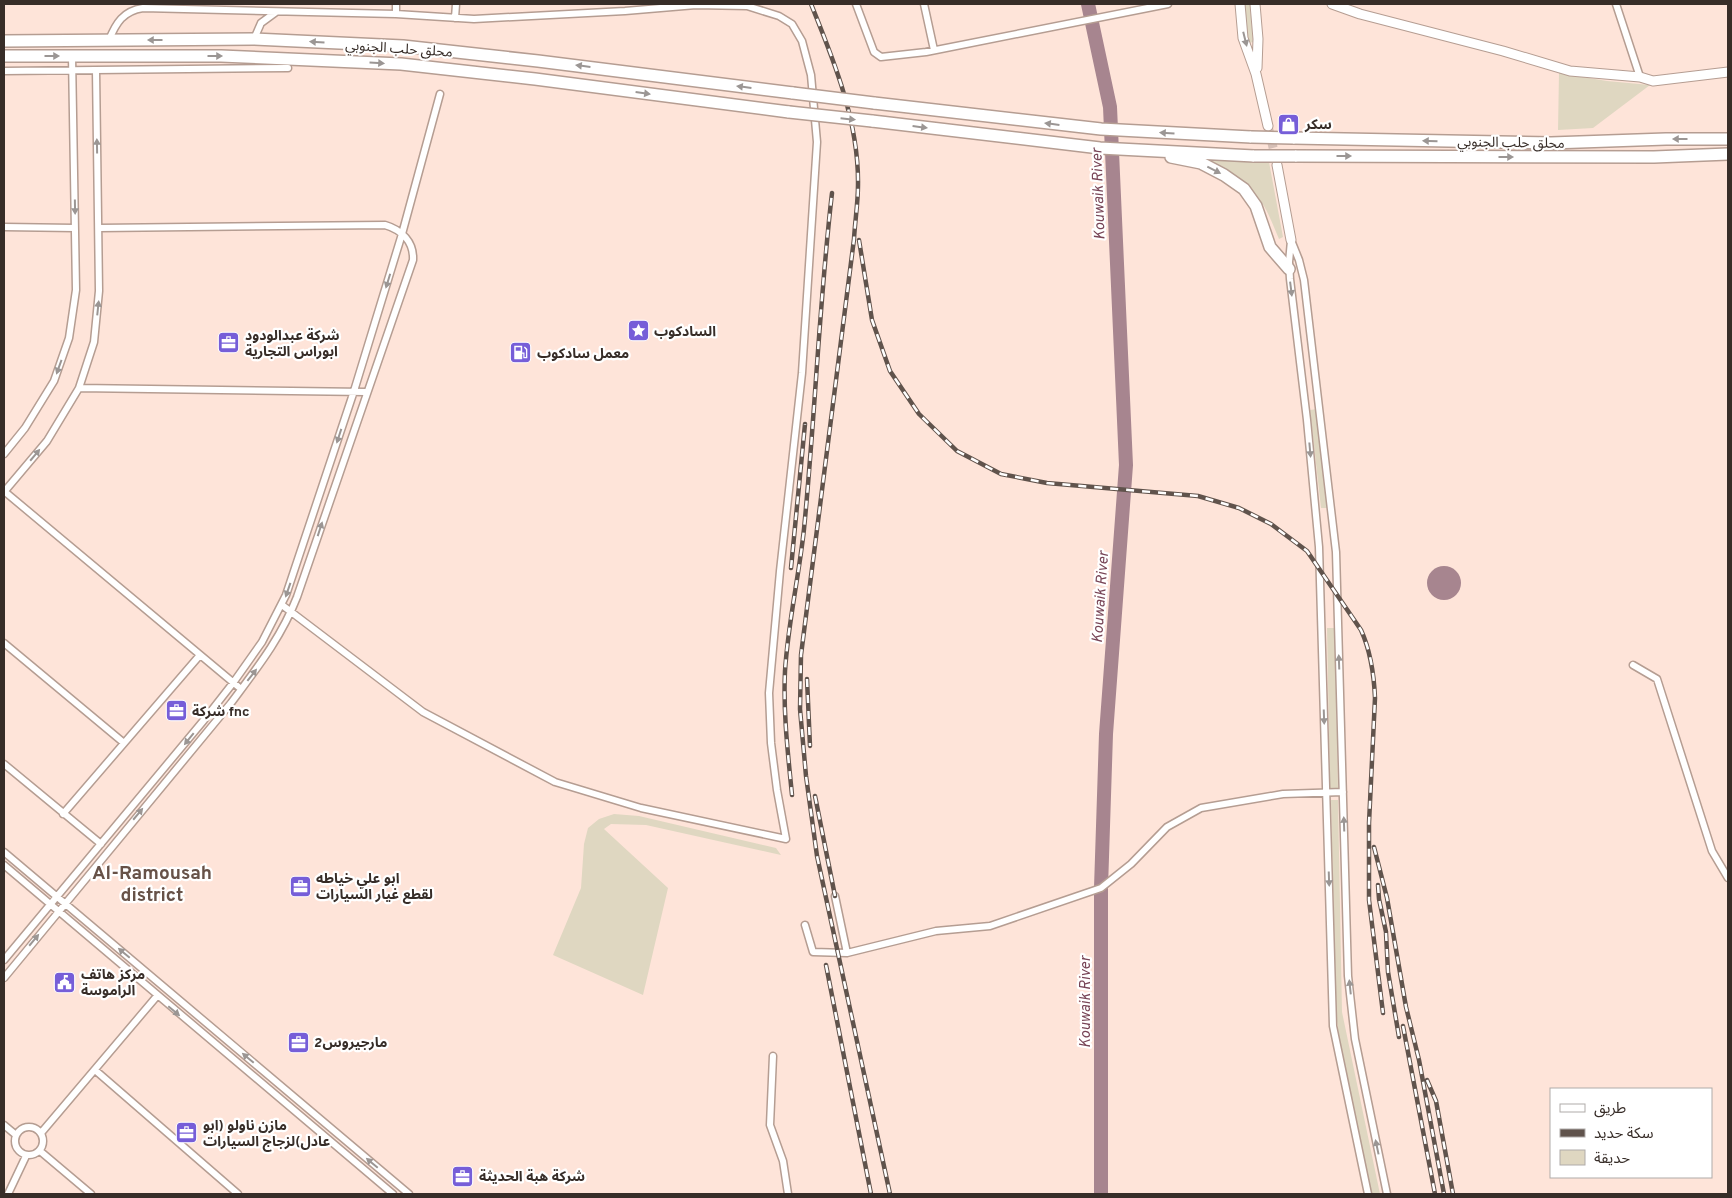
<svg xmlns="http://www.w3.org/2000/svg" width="1732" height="1198" viewBox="0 0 1732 1198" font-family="Overpass,'Noto Sans Arabic',sans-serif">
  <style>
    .green { fill: #dfd7c1 }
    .water { fill: #a7858f }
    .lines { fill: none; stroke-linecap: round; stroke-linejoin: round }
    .river { stroke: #a7858f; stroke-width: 14 }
    .secondary-tunnel { stroke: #d6bfb6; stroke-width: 9; stroke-dasharray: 9 4.5; stroke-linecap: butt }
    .street-casing { stroke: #b59d92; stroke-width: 9 }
    .secondary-casing { stroke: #b59d92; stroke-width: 11 }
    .highway-casing { stroke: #b59d92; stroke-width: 14 }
    .street { stroke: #fff; stroke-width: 6 }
    .secondary { stroke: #fff; stroke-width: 9 }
    .highway { stroke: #fff; stroke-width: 11 }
    .rail-casing { stroke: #60534c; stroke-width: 4.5 }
    .rail { stroke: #fff; stroke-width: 2.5; stroke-dasharray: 8; stroke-linecap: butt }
    .highway-bridge-casing { stroke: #b59d92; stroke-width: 14; stroke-linecap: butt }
    .highway-bridge { stroke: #fff; stroke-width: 11 }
    .oneway { fill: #9b9694 }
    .labels { text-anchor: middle; stroke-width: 4.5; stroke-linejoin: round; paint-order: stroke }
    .street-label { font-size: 14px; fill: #372d28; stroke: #fff }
    .poi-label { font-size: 14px; font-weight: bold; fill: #372d28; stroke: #fff; text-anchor: start }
    .water-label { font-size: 15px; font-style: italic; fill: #784557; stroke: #fff }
    .district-label { font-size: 19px; font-weight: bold; fill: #675248; stroke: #fff }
  </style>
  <rect width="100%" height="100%" fill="#fee4d9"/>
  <path class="green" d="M1244,4H1250L1253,42L1249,43Z
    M1559,73L1607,81L1650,85L1593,128L1558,130Z
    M1203,158L1269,162L1283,237L1279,239C1274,228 1270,216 1264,206C1249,182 1226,171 1203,158Z
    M1317,409L1328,508H1321L1310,410Z
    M1327,628H1335L1338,789H1330Z
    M1331,800H1338L1342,1012L1380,1194H1371L1339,1037L1336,1013Z
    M614,814L639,816L776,848L781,855L646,825L611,824L604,829L668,888L643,995L553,955L581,888L584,844L588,828L599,819Z"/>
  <path class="water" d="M1427 583a17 17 0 1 1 34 0a17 17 0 1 1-34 0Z"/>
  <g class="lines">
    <path class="river" d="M1088,4L1110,107L1126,465L1106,734L1101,888V1194"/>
    <path class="secondary-tunnel" d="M1268,126L1276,160"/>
    <defs>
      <path id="street" d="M396,4V14
        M856,4L874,52L881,57L926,52L1168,4
        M924,4L934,50
        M1616,4L1640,77
        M455,18L456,4
        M254,39L261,23L276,12
        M109,40C116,23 123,11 143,8L396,14L474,19L625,11L696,5L747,6L779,16L792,24L802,41L811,75L817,142L802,373L780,571L769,693L771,743L777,790L786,839L641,808L555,782L423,712L282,605
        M4,71L288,68
        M4,227L75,228
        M1291,240L1299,260L1304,280L1336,552L1348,976L1355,1039L1387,1194
        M1291,241L1289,262L1290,279L1307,420L1319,547L1333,1026L1368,1194
        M79,388L366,392
        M4,454L25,428L54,381L69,338L76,290L72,56
        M4,491L241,689
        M4,492L47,441L79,388L94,342L99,291L96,70
        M4,643L124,743
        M1633,665L1657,679L1712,851L1728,878
        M4,764L101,844
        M63,814L200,655
        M4,852L409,1194
        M4,865L393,1194
        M835,896L847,953
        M805,925L813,952L847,953L936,931L990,926L1101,888L1131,864L1167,827L1201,808L1283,794L1343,792
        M4,960L204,720L233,683L262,642L286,595L354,391L402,234L440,94
        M4,978L231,703C257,668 281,638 297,597L413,260C414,242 402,230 385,225L99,228
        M773,1056L770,1125L783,1161L788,1194
        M95,1070L238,1194
        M4,1125L16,1135
        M15 1141a14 14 0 1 1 28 0a14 14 0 1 1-28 0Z
        M41,1133L157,996
        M40,1151L91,1194
        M8,1194L26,1156"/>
      <path id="secondary" d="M1240,4L1243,38L1256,74L1268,126
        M1255,4L1258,39L1257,68
        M1332,4L1360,14L1503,51L1570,71L1640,77L1653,81L1728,72
        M1277,165L1291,240"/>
      <path id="highway" d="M4,41L254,39L403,46L538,61L793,93
        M4,56H221L401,64L535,79L789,112
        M874,103L1101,129L1251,137
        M872,121L1100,148L1254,156
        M1293,138L1551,143L1666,139H1728
        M1295,156L1654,157L1728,154
        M1171,157L1201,163L1224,175L1244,189L1256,206L1270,247L1289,269"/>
    </defs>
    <use href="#street" class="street-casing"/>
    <use href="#secondary" class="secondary-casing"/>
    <use href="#highway" class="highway-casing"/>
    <use href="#street" class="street"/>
    <use href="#secondary" class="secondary"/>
    <use href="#highway" class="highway"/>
    <defs>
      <path id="rail" d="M811,4C834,61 859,122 858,185C858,203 855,221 854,239L801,655L800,709L806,776L817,856L890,1194
        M859,240L872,320L890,371L919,414L957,451L1001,474L1047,483L1198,496L1239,508L1271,524L1307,551L1361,630C1371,652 1374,675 1375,698L1369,823V900L1383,1013
        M791,568L805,424
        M807,679L810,746
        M792,795C788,754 783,713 785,671C788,623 799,576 804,529C815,417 819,305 832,193
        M815,796L835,896
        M1374,847L1387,898L1406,1007L1419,1060L1444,1194
        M1378,885L1379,899L1386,932
        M1386,933L1388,972L1399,1037
        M826,965L871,1194
        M1403,1026L1435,1194
        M1427,1080L1436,1101L1453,1194"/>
    </defs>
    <use href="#rail" class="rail-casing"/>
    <use href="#rail" class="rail"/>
    <defs>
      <path id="highway-bridge" d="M793,93L874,103
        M789,112L872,121
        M1251,137L1293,138
        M1254,156H1295"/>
    </defs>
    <use href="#highway-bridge" class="highway-bridge-casing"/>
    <use href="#highway-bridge" class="highway-bridge"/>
  </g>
  <defs><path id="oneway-solid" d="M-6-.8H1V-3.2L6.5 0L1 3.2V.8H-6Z" transform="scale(1.25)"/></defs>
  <g class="oneway">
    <use href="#oneway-solid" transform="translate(1245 39) rotate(76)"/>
    <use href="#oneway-solid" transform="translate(155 40) rotate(180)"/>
    <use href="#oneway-solid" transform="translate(317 42) rotate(-177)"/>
    <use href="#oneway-solid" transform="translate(52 56)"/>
    <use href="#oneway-solid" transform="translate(215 56)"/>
    <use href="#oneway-solid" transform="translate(377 63) rotate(3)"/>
    <use href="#oneway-solid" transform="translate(583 66) rotate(-173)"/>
    <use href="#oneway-solid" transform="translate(744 87) rotate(-173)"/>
    <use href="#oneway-solid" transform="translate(643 93) rotate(8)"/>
    <use href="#oneway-solid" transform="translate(848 119) rotate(6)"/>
    <use href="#oneway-solid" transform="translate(1052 124) rotate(-173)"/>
    <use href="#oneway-solid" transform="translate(920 127) rotate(7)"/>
    <use href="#oneway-solid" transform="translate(1167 133) rotate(-177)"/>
    <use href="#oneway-solid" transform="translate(1680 139) rotate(180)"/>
    <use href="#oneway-solid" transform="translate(1430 141) rotate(-179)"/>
    <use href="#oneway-solid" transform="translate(97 146) rotate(-91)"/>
    <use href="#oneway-solid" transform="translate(1344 156)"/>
    <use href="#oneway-solid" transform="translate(1506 157)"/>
    <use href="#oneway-solid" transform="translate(1214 170) rotate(27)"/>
    <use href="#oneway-solid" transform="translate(75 207) rotate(89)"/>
    <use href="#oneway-solid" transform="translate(388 281) rotate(107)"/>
    <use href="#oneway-solid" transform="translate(1291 289) rotate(83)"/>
    <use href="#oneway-solid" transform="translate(98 308) rotate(-84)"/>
    <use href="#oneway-solid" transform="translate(59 367) rotate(110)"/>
    <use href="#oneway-solid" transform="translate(339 436) rotate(108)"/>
    <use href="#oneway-solid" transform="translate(1310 450) rotate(85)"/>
    <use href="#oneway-solid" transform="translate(35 455) rotate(-50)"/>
    <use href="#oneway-solid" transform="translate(320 529) rotate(-72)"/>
    <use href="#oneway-solid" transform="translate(288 590) rotate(109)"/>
    <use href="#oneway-solid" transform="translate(1339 662) rotate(-92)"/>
    <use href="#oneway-solid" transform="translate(252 675) rotate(-52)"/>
    <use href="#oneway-solid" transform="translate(1324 717) rotate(88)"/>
    <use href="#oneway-solid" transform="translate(189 739) rotate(129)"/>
    <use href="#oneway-solid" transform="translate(138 814) rotate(-50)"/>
    <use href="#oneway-solid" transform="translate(1344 824) rotate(-92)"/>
    <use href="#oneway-solid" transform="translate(1329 879) rotate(88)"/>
    <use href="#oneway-solid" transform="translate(34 940) rotate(-50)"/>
    <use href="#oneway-solid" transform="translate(124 953) rotate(-140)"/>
    <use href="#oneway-solid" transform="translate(1350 987) rotate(-96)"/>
    <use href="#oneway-solid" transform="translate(174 1011) rotate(40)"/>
    <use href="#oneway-solid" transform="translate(248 1058) rotate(-140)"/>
    <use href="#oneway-solid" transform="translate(1377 1147) rotate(-102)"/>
    <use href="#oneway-solid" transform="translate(372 1163) rotate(-140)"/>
  </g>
  <defs>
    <symbol id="shop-square" viewBox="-11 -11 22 22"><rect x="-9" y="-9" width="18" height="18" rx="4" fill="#765ed8" stroke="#fff"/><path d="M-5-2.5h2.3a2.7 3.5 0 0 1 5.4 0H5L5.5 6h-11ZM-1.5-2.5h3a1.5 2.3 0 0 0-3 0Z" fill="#fff"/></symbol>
    <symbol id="sight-square" viewBox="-11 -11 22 22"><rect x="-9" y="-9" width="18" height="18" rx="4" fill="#765ed8" stroke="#fff"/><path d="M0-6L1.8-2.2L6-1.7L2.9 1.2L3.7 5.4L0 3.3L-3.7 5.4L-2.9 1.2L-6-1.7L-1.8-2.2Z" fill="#fff"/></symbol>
    <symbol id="office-square" viewBox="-11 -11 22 22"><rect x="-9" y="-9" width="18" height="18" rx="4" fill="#765ed8" stroke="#fff"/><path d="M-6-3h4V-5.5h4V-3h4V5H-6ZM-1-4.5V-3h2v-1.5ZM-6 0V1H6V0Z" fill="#fff"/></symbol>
    <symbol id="fuel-square" viewBox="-11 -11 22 22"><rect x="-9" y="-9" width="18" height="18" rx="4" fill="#765ed8" stroke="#fff"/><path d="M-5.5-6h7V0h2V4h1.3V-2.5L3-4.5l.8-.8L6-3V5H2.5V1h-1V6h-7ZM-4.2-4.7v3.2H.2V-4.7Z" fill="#fff"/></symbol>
    <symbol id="civic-square" viewBox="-11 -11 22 22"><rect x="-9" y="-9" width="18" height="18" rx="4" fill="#765ed8" stroke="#fff"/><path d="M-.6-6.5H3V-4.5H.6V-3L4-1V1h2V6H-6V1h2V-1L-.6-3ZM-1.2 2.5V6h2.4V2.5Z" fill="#fff"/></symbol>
  </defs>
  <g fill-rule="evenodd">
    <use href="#shop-square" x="1276" y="112" width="25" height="25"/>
    <use href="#sight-square" x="626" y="318" width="25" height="25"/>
    <use href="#office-square" x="216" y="330" width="25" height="25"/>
    <use href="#fuel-square" x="508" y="340" width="25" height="25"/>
    <use href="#office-square" x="164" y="698" width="25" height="25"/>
    <use href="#office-square" x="288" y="874" width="25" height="25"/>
    <use href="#civic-square" x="52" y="970" width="25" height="25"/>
    <use href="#office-square" x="286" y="1030" width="25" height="25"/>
    <use href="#office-square" x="174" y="1120" width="25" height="25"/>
    <use href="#office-square" x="450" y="1164" width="25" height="25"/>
  </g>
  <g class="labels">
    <g class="street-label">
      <text transform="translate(399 48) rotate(4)" y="5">محلق حلب الجنوبي</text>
      <text transform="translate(1511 142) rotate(1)" y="5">محلق حلب الجنوبي</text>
    </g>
    <g class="poi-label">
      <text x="1305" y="129">سكر</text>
      <text x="654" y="336">السادكوب</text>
      <text x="245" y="340">شركة عبدالودود<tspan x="245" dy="16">ابوراس التجارية</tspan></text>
      <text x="537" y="358">معمل سادكوب</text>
      <text x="192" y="716">شركة fnc</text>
      <text x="316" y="883">ابو علي خياطه<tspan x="316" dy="16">لقطع غيار السيارات</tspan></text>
      <text x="81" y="979">مركز هاتف<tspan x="81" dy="16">الراموسة</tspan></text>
      <text x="314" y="1047">مارجيروس2</text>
      <text x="203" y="1130">مازن ناولو (ابو<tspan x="203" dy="16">عادل)لزجاج السيارات</tspan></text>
      <text x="479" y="1181">شركة هبة الحديثة</text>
    </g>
    <g class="water-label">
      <text transform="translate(1098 194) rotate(-92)" y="5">Kouwaik River</text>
      <text transform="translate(1100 597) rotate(-86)" y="5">Kouwaik River</text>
      <text transform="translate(1085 1002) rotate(-90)" y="5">Kouwaik River</text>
    </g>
    <g class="district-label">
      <text x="152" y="879">Al-Ramousah<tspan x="152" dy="22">district</tspan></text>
    </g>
  </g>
  <rect width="1732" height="1198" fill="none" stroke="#372d28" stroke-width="10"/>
  <rect x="1550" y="1088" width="162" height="90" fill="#ffffff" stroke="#afaba9"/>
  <rect x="1560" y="1104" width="25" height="8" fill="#ffffff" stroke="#afaba9"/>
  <text x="1594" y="1113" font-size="15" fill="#372d28">طريق</text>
  <rect x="1560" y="1129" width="25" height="8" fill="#60534c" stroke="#afaba9"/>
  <text x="1594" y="1138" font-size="15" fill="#372d28">سكة حديد</text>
  <rect x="1560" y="1150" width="25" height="15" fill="#dfd7c1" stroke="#afaba9"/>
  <text x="1594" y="1163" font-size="15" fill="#372d28">حديقة</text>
</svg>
